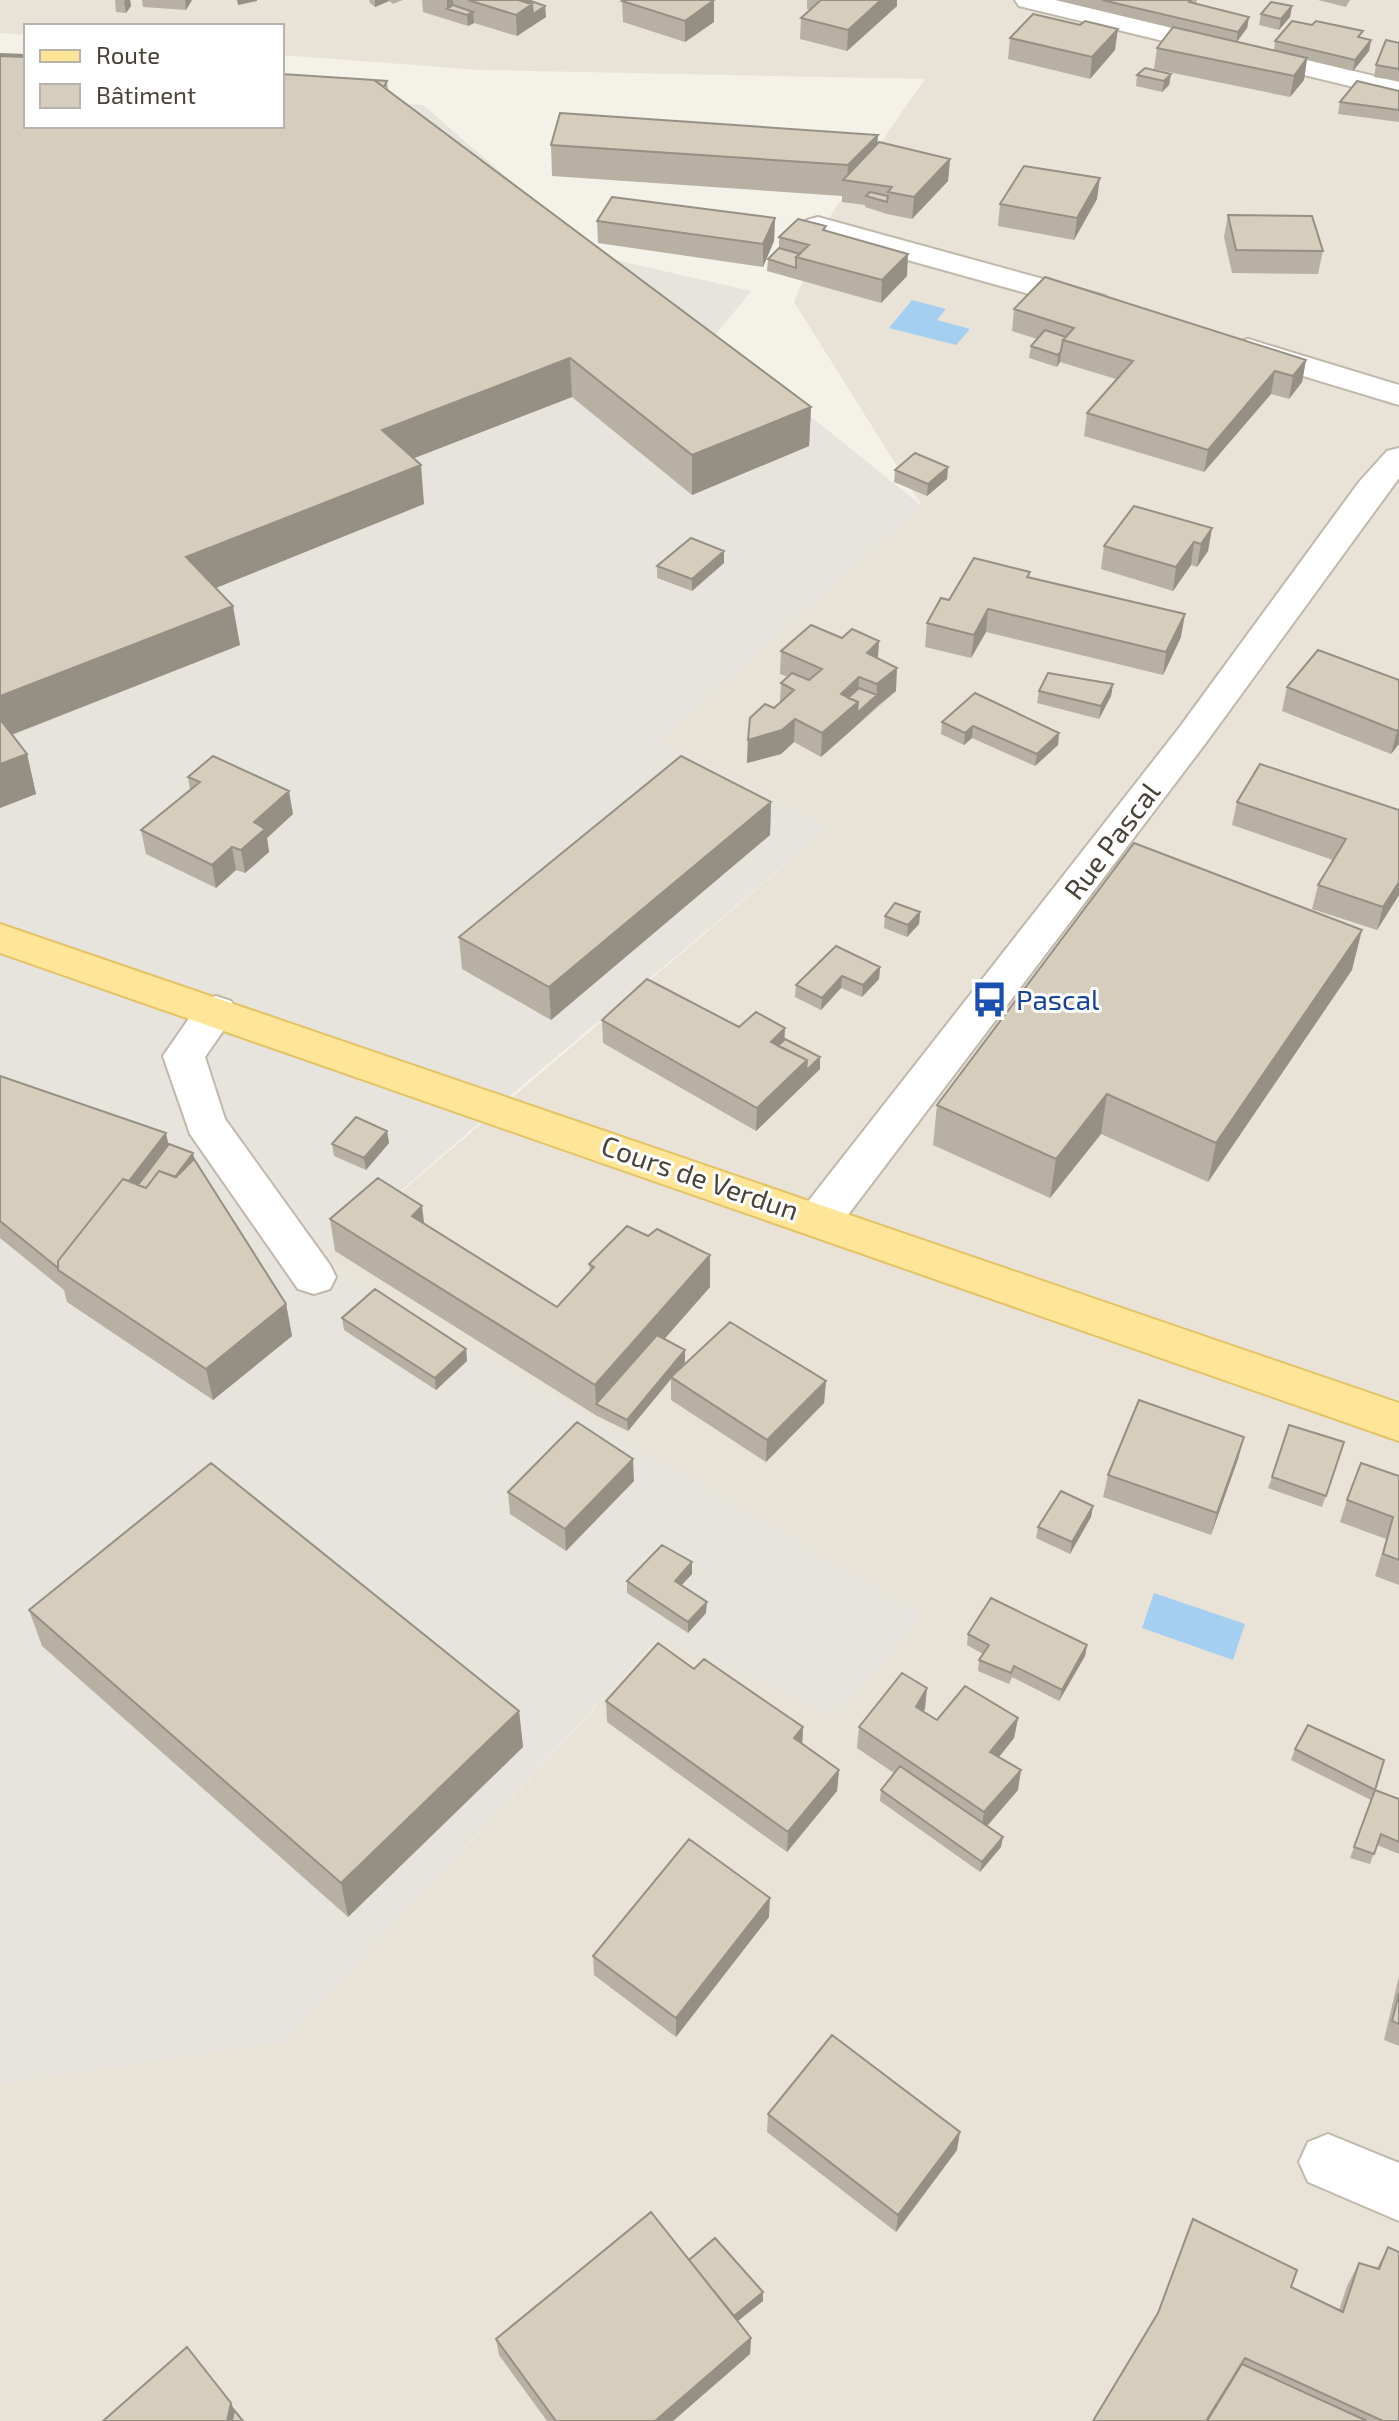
<svg xmlns="http://www.w3.org/2000/svg" width="1399" height="2421" viewBox="0 0 1399 2421" font-family="'Exo 2',sans-serif">
  <style>
    .residential { fill: #e8e3d6 }
    .industrial { fill: #e7e3dd }
    .water { fill: #a4cff1 }
    .lines { fill: none; stroke-linecap: round; stroke-linejoin: round }
    .minor-casing { stroke: #c0b9ab; stroke-width: 4 }
    .major-casing { stroke: #e4c366; stroke-width: 4 }
    .minor { fill: #fff; fill-rule: evenodd }
    .major { fill: #fee597; fill-rule: evenodd }
    .wall { fill: #b8b0a3 }
    .shaded-wall { fill: #969084 }
    .building { fill: #d6cdbd; stroke: #969084; stroke-width: 2 }
    .labels { text-anchor: middle; stroke-width: 6; stroke-linejoin: round; paint-order: stroke }
    .street-label { font-size: 28px; fill: #484237; stroke: #fff }
    .transit-label { font-size: 28px; fill: #164399; stroke: #fff; text-anchor: start }
  </style>
  <rect width="100%" height="100%" fill="#f4f1e8"/>
  <path class="residential" d="M0,0H1399V2421H0V2084L285,2042L660,1638L834,1718L924,1615L321,1260L830,827L660,742L922,506L794,302L832,213L925,79L480,70L282,55V26H26V35L0,33Z"/>
  <path class="industrial" d="M0,75L26,126H282V95L423,105L598,256L751,291L713,338L922,506L661,741L830,827L537,1073L322,1259L925,1615L834,1719L659,1638L285,2042L0,2084Z"/>
  <path class="water" d="M912,300L946,309L937,320L970,329L956,345L889,328Z
    M1154,1593L1245,1624L1233,1660L1142,1628Z"/>
  <g class="lines">
    <defs>
      <path id="minor" d="M1015,0H1061L1399,82V98L1019,6Z
        M818,217L1105,296L1110,303L1105,310L1094,312L807,232L803,226L807,220Z
        M1248,339L1399,385V405L1237,356L1232,349L1237,342Z
        M1399,448V478L1205,744L835,1232L819,1237L803,1232L797,1220L803,1208L1179,728L1359,482L1387,451Z
        M216,996L231,1001L237,1011L205,1057L225,1119L330,1265L336,1277L330,1289L314,1294L298,1289L190,1134L163,1056L201,1001Z
        M1328,2134L1399,2163V2221L1308,2182L1299,2162L1308,2142Z"/>
      <path id="major" d="M0,924L1399,1403V1441L0,953Z"/>
    </defs>
    <use href="#minor" class="minor-casing"/>
    <use href="#major" class="major-casing"/>
    <use href="#minor" class="minor"/>
    <use href="#major" class="major"/>
  </g>
  <path class="wall" d="M115,0H130L131,6L126,13L116,12Z
    M142,0H192L186,10L143,7Z
    M369,0H403L393,4L389,1L375,7L370,3Z
    M422,0H531V1L545,6L546,17L517,36L474,23L468,26L423,12Z
    M714,0V22L685,42L623,22L622,1Z
    M807,0H897V6L847,51L800,39L801,18L810,10L807,9Z
    M1055,0H1197L1196,4L1249,17L1247,28L1237,42L1274,50L1275,41L1361,38L1371,40L1369,51L1353,71L1307,60L1304,80L1290,97L1154,69L1157,48L1172,28Z
    M1318,0H1350L1346,7Z
    M1292,6L1290,17L1279,30L1259,25L1261,14Z
    M1010,38L1115,50L1090,79L1008,59Z
    M1399,43V81L1374,77L1376,65Z
    M0,54L387,81L388,90L811,407L809,446L692,495L572,397L414,458L424,504L216,588L240,645L12,735L27,754L36,794L0,808Z
    M1171,74L1169,85L1162,92L1136,86L1137,75Z
    M1399,91V122L1338,114L1340,102Z
    M877,144L950,159L948,181L912,219L887,214L865,207V205L842,202V196L552,176L551,145Z
    M1097,199L1074,240L998,226L1000,204Z
    M1228,215L1323,251L1318,274L1232,273L1224,237Z
    M775,218L774,241L763,267L598,243L597,221Z
    M826,226L825,231L907,276L881,303L767,271L768,259L779,248V237Z
    M1014,309L1306,360L1302,382L1289,399L1271,394L1204,472L1084,436L1087,413L1116,379L1060,362L1057,367L1029,358L1031,346L1037,339L1012,331Z
    M948,467L947,479L927,496L894,482L895,470Z
    M1212,528L1208,551L1197,567L1191,565L1173,591L1101,569L1104,546Z
    M724,551V563L692,591L657,578V566Z
    M1030,572L1029,577L1181,637L1163,675L986,632L971,658L925,647L927,623L949,600Z
    M842,638L879,641L878,659L896,691L821,757L794,742L781,754L747,763L748,740L774,708L780,703L781,683L788,677L780,674L781,651Z
    M1399,680V744L1391,754L1282,711L1287,687Z
    M1113,684L1111,696L1099,719L1037,703L1039,691Z
    M942,722L1059,733L1058,745L1035,766L972,738L964,745L941,734Z
    M188,777L293,814L267,838L269,852L245,873L236,870L216,888L146,854L141,830L190,790Z
    M771,802L770,835L551,1020L462,969L459,937Z
    M1237,802L1399,810V895L1377,930L1312,909L1318,885L1333,860L1232,825Z
    M920,912L919,924L907,937L884,928L885,916Z
    M880,967L879,979L862,997L841,988L821,1010L795,997L796,985Z
    M1352,970L1208,1182L1101,1134L1050,1198L933,1145L937,1105Z
    M602,1020L739,1027L785,1039L820,1057V1069L756,1131L603,1043Z
    M0,1076L169,1144L194,1159L286,1304L292,1336L213,1400L67,1302L64,1290L0,1238Z
    M387,1131L389,1143L366,1170L334,1156L332,1144Z
    M330,1219L425,1224L557,1307L590,1272L589,1264L710,1287L664,1339L685,1350V1362L677,1371L826,1381L824,1403L766,1462L671,1400V1379L628,1431L597,1416L335,1251Z
    M342,1318L466,1349L467,1361L436,1390L344,1330Z
    M1244,1437L1238,1459L1211,1535L1103,1497L1108,1475Z
    M1344,1442L1322,1507L1268,1488L1272,1477Z
    M1399,1476V1585L1375,1576L1386,1539L1340,1522L1347,1500Z
    M634,1481L566,1551L510,1514L508,1492Z
    M1093,1506L1091,1517L1070,1554L1036,1538L1038,1527Z
    M692,1562V1574L682,1585L706,1613L688,1633L627,1593V1581Z
    M29,1610L519,1711L523,1747L348,1917L42,1646Z
    M968,1634L1087,1645L1085,1656L1059,1701L1012,1677L1009,1684L978,1671L979,1660L983,1654L967,1645Z
    M694,1669L803,1727L802,1744L839,1770L837,1791L787,1852L607,1722L606,1701Z
    M925,1709L923,1712L937,1720L1018,1718L1014,1738L999,1757L1018,1790L987,1826L1001,1847L980,1872L880,1801L881,1790L894,1773L857,1748L859,1727Z
    M1295,1749L1375,1790L1399,1799V1854L1377,1845L1370,1864L1350,1858L1371,1800L1291,1760Z
    M769,1917L676,2037L594,1975L593,1956Z
    M1399,1976V2046L1384,2040Z
    M768,2114L957,2150L896,2232L767,2132Z
    M1388,2247L1399,2421H1093L1291,2287L1339,2310L1347,2286L1359,2263L1377,2268Z
    M689,2260L763,2301L738,2321L751,2338L750,2354L673,2421H547L499,2355L496,2339Z"/>
  <path class="shaded-wall" d="M125,0H130L131,6L126,13L124,2Z
    M185,0H192L186,10Z
    M237,0H257V1L238,5Z
    M375,0H389V1L375,7Z
    M447,0H453L454,11L447,9Z
    M517,0H531V5L545,6L546,17L517,36L516,15Z
    M714,0V22L685,42V21Z
    M881,0H897V6L847,51L848,30Z
    M1292,6L1290,17L1279,30L1281,19Z
    M473,12L474,23L468,26L467,15Z
    M1249,17L1247,28L1236,43L1238,32Z
    M1118,29L1115,50L1090,79L1092,57Z
    M1371,40L1369,51L1353,71L1355,60Z
    M1307,58L1304,80L1290,97L1294,76Z
    M1171,74L1169,85L1162,92L1164,81Z
    M878,135L876,166L847,180L848,165Z
    M950,159L948,181L912,219L914,197Z
    M1100,178L1097,199L1074,240L1077,218Z
    M775,218L774,241L763,267V244Z
    M908,254L907,276L881,303L882,280Z
    M1061,351L1060,362L1057,367L1058,355Z
    M570,358L572,397L386,469L382,430Z
    M1306,360L1302,382L1289,399L1293,376Z
    M1275,371L1271,394L1204,472L1208,450Z
    M811,407L809,446L692,495V455Z
    M421,465L424,504L193,597L186,557Z
    M948,467L947,479L927,496L928,484Z
    M1212,528L1208,551L1197,567L1201,544Z
    M1194,542L1191,565L1173,591L1176,567Z
    M724,551V563L692,591V579Z
    M233,606L240,645L0,739V696Z
    M988,609L986,632L971,658L974,635Z
    M1185,614L1181,637L1163,675L1166,652Z
    M879,641L877,665L867,653Z
    M897,668L896,691L876,707L877,684Z
    M859,677L858,700L841,706V694Z
    M1113,684L1111,696L1099,719L1101,706Z
    M877,695L876,707L856,726L857,713Z
    M858,702L856,726L821,757L822,733Z
    M795,719L794,742L781,754L747,763L748,740Z
    M973,726L972,738L964,745L965,733Z
    M1399,728V744L1391,754L1397,731Z
    M1059,733L1058,745L1035,766L1037,754Z
    M27,754L36,794L0,808V764Z
    M289,791L293,814L267,838L269,852L245,873L241,850L254,822Z
    M771,802L770,835L551,1020L549,987Z
    M232,847L236,870L216,888L212,865Z
    M1399,882V895L1377,930L1383,907Z
    M920,912L919,924L907,937L908,925Z
    M1362,930L1352,970L1208,1182L1216,1143Z
    M880,967L879,979L862,997L863,985Z
    M842,976L841,988L821,1010L822,998Z
    M785,1028L784,1051L771,1042Z
    M820,1057V1069L756,1131L757,1108L807,1060Z
    M1107,1094L1101,1134L1050,1198L1056,1159Z
    M387,1131L389,1143L366,1170L364,1158Z
    M166,1133L171,1156L61,1272Z
    M193,1153L196,1165L151,1209Z
    M422,1206L426,1238L412,1216Z
    M710,1255V1287L604,1408L596,1404L595,1385Z
    M286,1304L292,1336L213,1400L206,1369Z
    M466,1349L467,1361L436,1390L435,1378Z
    M685,1350V1362L628,1431L627,1420Z
    M826,1381L824,1403L766,1462L767,1440Z
    M1244,1437L1238,1459L1211,1535L1217,1513Z
    M633,1459L634,1481L566,1551L565,1529Z
    M1093,1506L1091,1517L1070,1554L1072,1542Z
    M692,1562V1574L675,1592V1581Z
    M707,1602L706,1613L688,1633V1622Z
    M1087,1645L1085,1656L1059,1701L1062,1690Z
    M927,1688L925,1709L913,1728L916,1707Z
    M519,1711L523,1747L348,1917L341,1883Z
    M1018,1718L1014,1738L987,1772L990,1752Z
    M803,1727L802,1748L794,1738Z
    M839,1770L837,1791L787,1852L788,1832Z
    M1021,1770L1018,1790L981,1833L984,1812Z
    M1003,1837L1001,1847L980,1872L982,1862Z
    M770,1898L769,1917L676,2037V2018Z
    M960,2132L957,2150L896,2232L898,2215Z
    M763,2292V2301L729,2328V2319Z
    M751,2338L750,2354L673,2421H655Z
    M231,2403L238,2418L237,2421H227Z"/>
  <path class="building" d="M468,0H518L532,4L516,15Z
    M624,0H714L685,21L622,1Z
    M821,0H881L848,30L801,18Z
    M1102,0H1191L1189,2L1249,17L1238,32Z
    M531,1L545,6L533,14L532,4L528,3Z
    M1271,2L1292,6L1281,19L1261,14Z
    M453,5L473,12L467,15L447,9Z
    M1033,14L1080,25L1085,21L1118,29L1092,57L1010,38Z
    M1292,21L1312,25L1316,21L1363,31L1358,37L1371,40L1355,60L1275,41Z
    M1173,27L1307,58L1294,76L1157,48Z
    M1386,40L1399,43V69L1376,65Z
    M0,54L26,55V57L0,56Z
    M0,56L26,57V126H282V74L374,80L811,407L692,455L570,358L382,430L421,465L186,557L233,606L0,696Z
    M1145,68L1171,74L1164,81L1137,75Z
    M374,80L387,81L384,87Z
    M1357,81L1399,91V110L1340,102Z
    M560,113L878,135L848,165L551,145Z
    M879,142L950,159L914,197L888,192L892,187L843,180Z
    M1024,166L1100,178L1077,218L1000,204Z
    M870,192L888,196L887,202L866,196Z
    M612,197L775,218L763,244L597,221Z
    M1228,215L1312,216L1323,251L1236,250Z
    M798,219L826,226L823,230L908,254L882,280L796,257L809,245L779,237Z
    M779,248L800,254L796,257V268L768,259Z
    M1045,277L1306,360L1293,376L1275,371L1208,450L1087,413L1133,361L1063,340L1074,328L1014,309Z
    M1045,330L1066,337L1063,340L1061,351L1058,355L1031,346Z
    M915,453L948,467L928,484L895,470Z
    M1134,506L1212,528L1201,544L1194,542L1176,567L1104,546Z
    M691,538L724,551L692,579L657,566Z
    M974,558L1030,572L1027,577L1185,614L1166,652L988,609L974,635L927,623L941,598L949,600Z
    M811,625L842,638L852,629L879,641L867,653L897,668L877,684L859,677L841,694L858,702L822,733L795,719L782,730L748,740L750,718L765,704L774,708L794,690L781,683L792,673L809,680L822,669L781,651Z
    M1318,650L1399,680V728L1397,731L1287,687Z
    M1048,673L1113,684L1101,706L1039,691Z
    M859,688L877,695L857,713L858,702L848,698Z
    M975,693L1059,733L1037,754L973,726L965,733L942,722Z
    M0,719L27,754L0,764Z
    M213,756L289,791L254,822L265,829L241,850L232,847L212,865L141,830L200,782L188,777Z
    M681,756L771,802L549,987L459,937Z
    M1260,764L1399,810V882L1383,907L1318,885L1346,839L1237,802Z
    M1134,843L1362,930L1216,1143L1107,1094L1056,1159L937,1105Z
    M895,903L920,912L908,925L885,916Z
    M836,946L880,967L863,985L842,976L822,998L796,985Z
    M647,979L739,1027L756,1012L785,1028L771,1042L807,1060L757,1108L602,1020Z
    M785,1039L820,1057L806,1071L807,1060L778,1046Z
    M0,1076L166,1133L129,1181L123,1179L58,1261V1268L0,1221Z
    M356,1117L387,1131L364,1158L332,1144Z
    M169,1144L193,1153L175,1177L159,1171L146,1188L138,1185Z
    M194,1159L286,1304L206,1369L58,1270V1261L123,1179L146,1188L159,1171L176,1177Z
    M378,1178L422,1206L412,1216L557,1307L594,1267L589,1264L627,1226L648,1236L657,1229L710,1255L595,1385L330,1219Z
    M375,1289L466,1349L435,1378L342,1318Z
    M730,1322L826,1381L767,1440L671,1377Z
    M657,1335L685,1350L627,1420L596,1404Z
    M1139,1400L1244,1437L1217,1513L1108,1475Z
    M577,1422L633,1459L565,1529L508,1492Z
    M1289,1425L1344,1442L1326,1496L1272,1477Z
    M211,1463L519,1711L341,1883L29,1610Z
    M1361,1463L1399,1476V1560L1383,1554L1393,1517L1347,1500Z
    M1061,1491L1093,1506L1072,1542L1038,1527Z
    M662,1545L692,1562L675,1581L707,1602L688,1622L627,1581Z
    M991,1598L1087,1645L1062,1690L1014,1666L1011,1673L979,1660L989,1645L968,1634Z
    M658,1643L694,1669L704,1659L803,1727L794,1738L839,1770L788,1832L606,1701Z
    M902,1673L927,1688L916,1707L937,1720L965,1686L1018,1718L990,1752L1021,1770L984,1812L859,1727Z
    M1308,1725L1384,1760L1375,1790L1295,1749Z
    M900,1766L1003,1837L982,1862L881,1790Z
    M1375,1790L1399,1799V1842L1381,1834L1374,1854L1354,1847Z
    M689,1839L770,1898L676,2018L593,1956Z
    M1399,1993V2024L1392,2021Z
    M832,2035L960,2132L898,2215L768,2114Z
    M651,2212L751,2338L655,2421H556L496,2339Z
    M1193,2219L1297,2270L1291,2287L1343,2312L1359,2263L1379,2269L1388,2247L1399,2252V2421H1383L1245,2358L1206,2421H1093L1158,2313Z
    M715,2238L763,2292L734,2316L689,2260Z
    M187,2347L231,2403L227,2421H103Z
    M1242,2364L1367,2421H1207Z
    M234,2410L243,2421H232Z"/>
  <defs>
    <symbol id="bus-bare" viewBox="-9 -9 18 18"><path d="M-5-6H5V4H4V6H2V4H-2V6H-4V4H-5ZM-3.5-4V0h7V-4ZM-3.5 1.2v1.5H-2V1.2ZM2 1.2v1.5H3.5V1.2Z" fill="#1a4fb4" stroke="#fff" stroke-width="2.5" paint-order="stroke"/></symbol>
  </defs>
  <g fill-rule="evenodd">
    <use href="#bus-bare" x="964" y="974" width="51" height="51"/>
  </g>
  <g class="labels">
    <g class="street-label">
      <text transform="translate(1112 841) rotate(-53)" y="10">Rue Pascal</text>
      <text transform="translate(700 1178) rotate(19)" y="10">Cours de Verdun</text>
    </g>
    <g class="transit-label">
      <text x="1016" y="1010">Pascal</text>
    </g>
  </g>
  <rect x="24" y="24" width="260" height="104" fill="#ffffff" stroke="#b6b3af" stroke-width="2"/>
  <rect x="40" y="50" width="40" height="12" fill="#fee597" stroke="#b6b3af" stroke-width="2"/>
  <text x="96" y="64" font-size="24" fill="#484237">Route</text>
  <rect x="40" y="84" width="40" height="24" fill="#d6cdbd" stroke="#b6b3af" stroke-width="2"/>
  <text x="96" y="104" font-size="24" fill="#484237">Bâtiment</text>
</svg>
